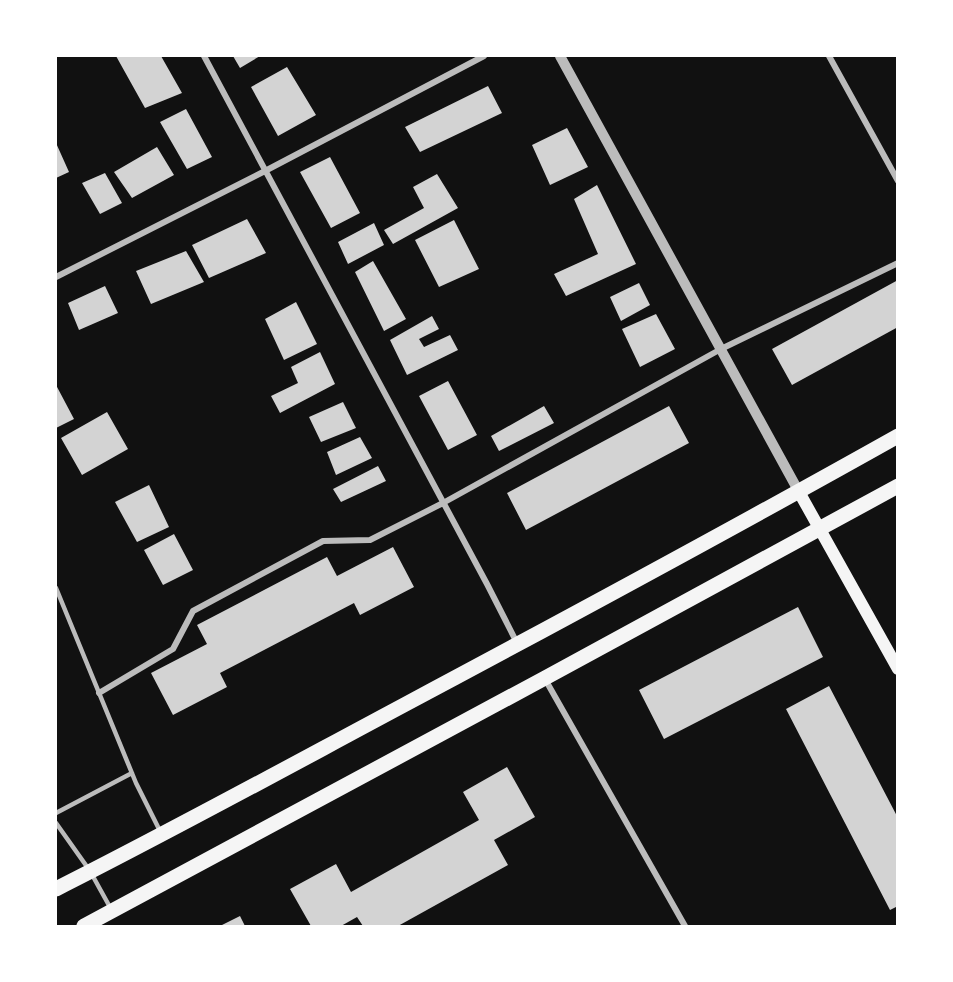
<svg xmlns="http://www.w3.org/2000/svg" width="953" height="982" viewBox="0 0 953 982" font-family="'Alegreya Sans',sans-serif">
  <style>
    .building { fill: #d3d3d3 }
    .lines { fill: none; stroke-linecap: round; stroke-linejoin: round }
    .service { stroke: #bcbcbc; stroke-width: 4.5 }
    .minor { stroke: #bcbcbc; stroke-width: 6 }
    .tertiary { stroke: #bcbcbc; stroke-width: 10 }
    .secondary { stroke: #f5f5f5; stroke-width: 12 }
    .primary { stroke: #f5f5f5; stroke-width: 15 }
  </style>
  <rect width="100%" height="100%" fill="#111"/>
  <path class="building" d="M116,56H161L182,93L145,108Z
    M233,56H260L240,68Z
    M287,67L316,115L278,136L251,87Z
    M488,86L502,113L420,152L405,127Z
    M186,109L212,157L187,169L160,122Z
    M567,128L588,167L550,185L532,145Z
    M56,143L69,172L56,178Z
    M157,147L174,175L132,198L114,172Z
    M330,157L360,213L331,228L300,172Z
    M105,173L122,203L100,214L82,183Z
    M437,174L458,208L393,244L384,230L424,208L413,187Z
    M597,185L636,264L566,296L554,274L598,254L574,199Z
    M247,219L266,253L209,278L192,245Z
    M454,220L479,269L439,287L415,240Z
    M374,223L384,245L348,264L338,242Z
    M186,251L204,282L151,304L136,271Z
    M373,261L406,319L384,331L355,272Z
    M898,280V327L792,385L772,349Z
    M639,283L650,305L621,321L610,297Z
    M105,286L118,313L79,330L68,303Z
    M296,302L317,344L284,360L265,319Z
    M656,314L675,349L640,367L622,329Z
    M432,316L439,329L419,339L424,347L450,335L458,350L407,375L390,340Z
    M320,352L335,384L280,413L271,396L298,383L291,367Z
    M448,381L477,435L448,450L419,396Z
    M56,385L74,419L56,428Z
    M343,402L356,428L321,442L309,417Z
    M544,406L554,423L499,451L491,436Z
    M669,406L689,443L526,530L507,493Z
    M107,412L128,449L82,475L61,438Z
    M360,437L372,458L336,475L327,452Z
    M378,466L386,481L341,502L333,489Z
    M149,485L169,527L137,542L115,502Z
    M174,534L193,570L163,585L144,550Z
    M393,547L414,587L360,615L354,603L220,673L227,687L173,715L151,673L207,644L197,625L327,557L337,576Z
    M798,607L823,657L664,739L639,690Z
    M829,686L898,818V906L890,910L786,709Z
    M507,767L535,817L494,840L508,865L398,926H363L357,917L341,926H311L290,889L336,864L351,892L479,820L463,792Z
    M240,916L245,926H220Z"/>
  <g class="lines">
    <path class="service" d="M56,588L136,783L161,833
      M56,813L132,773
      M56,823L90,871L111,909"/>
    <path class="minor" d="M204,56L487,584L517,643
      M829,56L898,181
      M56,277L265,171L484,56
      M545,679L685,926
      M99,693L173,649L193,611L323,541L370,540L443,503L721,349L898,263"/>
    <path class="tertiary" d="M560,56L799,492"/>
    <path class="secondary" d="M799,492L898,669"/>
    <path class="primary" d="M56,889C173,830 288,767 404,705C569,617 734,528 898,436
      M84,926L545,678L898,486"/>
  </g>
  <rect width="953" height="982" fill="none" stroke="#ffffff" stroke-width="114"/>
</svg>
